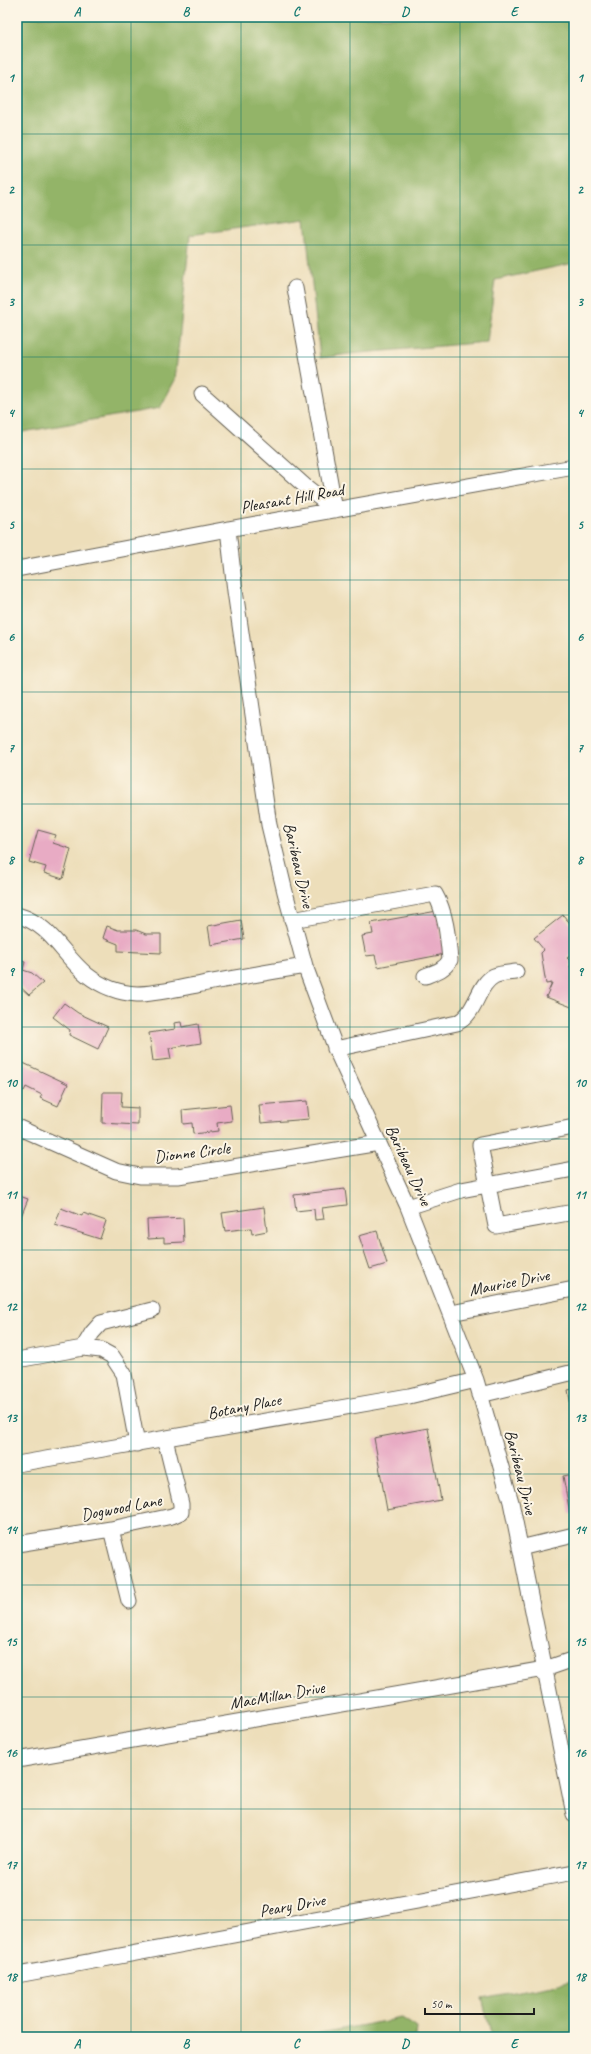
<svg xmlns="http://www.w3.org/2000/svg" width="591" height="2054" viewBox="0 0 591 2054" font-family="Caveat,sans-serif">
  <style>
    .forest { fill: #93b468; stroke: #586842 }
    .building { fill: #e8abc4 }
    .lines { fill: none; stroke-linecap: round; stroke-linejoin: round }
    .minor-casing { stroke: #656053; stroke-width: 17 }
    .minor { stroke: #fff; stroke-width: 15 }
    .grid { fill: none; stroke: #0f766e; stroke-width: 1; stroke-opacity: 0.55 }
    .labels { text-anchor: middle; stroke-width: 4; stroke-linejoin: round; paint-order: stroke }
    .street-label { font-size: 17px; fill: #1c1c1c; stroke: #fcf5e5 }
    .neatline { fill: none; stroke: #0f766e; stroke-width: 1.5 }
    .grid-label { font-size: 13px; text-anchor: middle; font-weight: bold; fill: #0f766e }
  </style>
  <rect width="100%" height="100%" fill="#fcf5e5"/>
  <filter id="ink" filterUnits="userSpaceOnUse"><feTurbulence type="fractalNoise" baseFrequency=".025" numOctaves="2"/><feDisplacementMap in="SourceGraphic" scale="8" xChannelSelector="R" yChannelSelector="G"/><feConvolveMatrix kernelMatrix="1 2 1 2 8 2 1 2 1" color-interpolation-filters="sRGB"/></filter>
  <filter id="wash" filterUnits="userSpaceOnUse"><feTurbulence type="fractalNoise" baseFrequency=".012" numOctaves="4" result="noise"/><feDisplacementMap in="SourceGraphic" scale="16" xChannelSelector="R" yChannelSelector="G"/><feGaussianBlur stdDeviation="0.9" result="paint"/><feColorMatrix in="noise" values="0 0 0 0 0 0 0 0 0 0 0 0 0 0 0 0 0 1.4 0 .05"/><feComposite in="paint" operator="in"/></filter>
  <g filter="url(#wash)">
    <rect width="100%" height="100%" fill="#eddeba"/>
    <path class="forest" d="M17,17H574V263L495,280L487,342L349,354L320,358L305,219L190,235L175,380L160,408L17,433Z
      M574,1981V2037H492L482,1998Z
      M402,2018L417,2028L416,2037H298Z"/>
    <g id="blocks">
      <path class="building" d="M38,830L56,835L53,843L71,849L63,879L44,873L46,867L29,862Z
        M437,911L445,954L378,967L375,955L366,956L362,936L373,934L371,923Z
        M563,915L574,928V953L567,958L572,963L570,967L574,969V1008L546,997L552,983L546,984L541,953L544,950L534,938Z
        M241,920L244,939L211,945L208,926Z
        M107,926L118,930H136L146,934H161V953L118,951V944L103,938Z
        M17,960L25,962L23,970L32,973L43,983L29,995L17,984Z
        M64,1003L78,1013L108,1027L98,1049L69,1035L70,1030L53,1017Z
        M181,1022L182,1027L198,1024L201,1043L169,1048L171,1059L153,1061L149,1033L175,1029L174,1023Z
        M19,1061L68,1084L58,1106L40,1098L42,1095L26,1087L24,1091L17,1087V1065Z
        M103,1092H122L121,1107L138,1108V1125L102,1123Z
        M307,1101L309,1119L261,1123L259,1105Z
        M230,1105L232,1121L217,1123L218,1131L193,1134L192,1123L183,1124L182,1110Z
        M345,1189L347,1205L322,1208L324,1219L315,1220L314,1209L296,1211L294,1195Z
        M17,1195L28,1199L18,1224L17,1223Z
        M264,1207L267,1231L252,1234L251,1228L225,1231L222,1213Z
        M61,1208L82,1216L83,1213L106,1221L100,1239L55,1225Z
        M183,1218L184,1242L164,1243V1238L148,1239L147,1220Z
        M377,1231L387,1264L370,1269L359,1236Z
        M574,1389V1415L573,1416L568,1390Z
        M428,1428L441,1500L387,1510L374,1438Z
        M574,1474V1514H570L563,1476Z"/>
    </g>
  </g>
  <g filter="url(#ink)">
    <use href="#blocks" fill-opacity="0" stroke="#656053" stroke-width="1"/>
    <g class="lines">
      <defs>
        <path id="minor" d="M295,288L335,510
          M202,394L306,487L335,510
          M228,529L235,591L269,825L285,892L305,966L337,1052L408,1207L476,1380L511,1502L574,1814
          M17,569L228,529L574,467
          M17,915C52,925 61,954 87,975C101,986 119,993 137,994C157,994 178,988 197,985C233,978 269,972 305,966
          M292,920L435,894C446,913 448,938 450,960C444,970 436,972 425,976
          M335,1049L457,1023C477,1013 477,985 494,976C501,973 509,973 516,972
          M17,1127L116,1171L140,1176H178L379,1143
          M574,1127L480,1145L496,1226L574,1212
          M408,1207L461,1190L574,1169
          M451,1313L574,1289
          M83,1348L92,1333L101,1323L152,1310
          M17,1360L83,1348L101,1350L112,1356L124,1374L137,1444
          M480,1395L574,1372
          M17,1464L409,1396L476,1380
          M111,1529L129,1601
          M17,1544L111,1529L172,1516L181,1512V1504L165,1439
          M520,1548L574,1535
          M17,1760L545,1669L574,1659
          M17,1975L574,1872"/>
      </defs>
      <use href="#minor" class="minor-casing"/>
      <use href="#minor" class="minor"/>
    </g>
  </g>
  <path class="grid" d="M131,17V2037M241,17V2037M350,17V2037M460,17V2037M17,134H574M17,245H574M17,357H574M17,469H574M17,580H574M17,692H574M17,804H574M17,915H574M17,1027H574M17,1139H574M17,1250H574M17,1362H574M17,1474H574M17,1585H574M17,1697H574M17,1809H574M17,1920H574"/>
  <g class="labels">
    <g class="street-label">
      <text transform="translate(292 498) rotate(-10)" y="6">Pleasant Hill Road</text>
      <text transform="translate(299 865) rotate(77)" y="6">Baribeau Drive</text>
      <text transform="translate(192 1152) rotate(-7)" y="6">Dionne Circle</text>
      <text transform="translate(409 1165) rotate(65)" y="6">Baribeau Drive</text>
      <text transform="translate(509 1282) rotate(-11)" y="6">Maurice Drive</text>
      <text transform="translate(244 1406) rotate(-11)" y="6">Botany Place</text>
      <text transform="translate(521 1472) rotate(76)" y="6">Baribeau Drive</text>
      <text transform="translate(121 1507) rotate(-11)" y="6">Dogwood Lane</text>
      <text transform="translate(277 1695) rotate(-10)" y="6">MacMillan Drive</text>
      <text transform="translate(292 1905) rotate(-10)" y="6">Peary Drive</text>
    </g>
  </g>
  <rect width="591" height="2054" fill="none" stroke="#fcf5e5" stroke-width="44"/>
  <path d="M425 2008v6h109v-6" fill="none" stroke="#1c1c1c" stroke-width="2"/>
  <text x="431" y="2008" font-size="12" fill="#1c1c1c" stroke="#fcf5e5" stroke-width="3" paint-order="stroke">50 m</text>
  <rect x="22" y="22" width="547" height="2010" class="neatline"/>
  <g class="grid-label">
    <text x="77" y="16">A</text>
    <text x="186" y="16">B</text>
    <text x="296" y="16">C</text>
    <text x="405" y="16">D</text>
    <text x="514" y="16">E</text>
    <text x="11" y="82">1</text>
    <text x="580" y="82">1</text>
    <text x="11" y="194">2</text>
    <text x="580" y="194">2</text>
    <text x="11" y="306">3</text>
    <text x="580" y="306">3</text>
    <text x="11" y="417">4</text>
    <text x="580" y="417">4</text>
    <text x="11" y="529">5</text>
    <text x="580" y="529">5</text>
    <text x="11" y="641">6</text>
    <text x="580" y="641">6</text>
    <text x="11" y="752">7</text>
    <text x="580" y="752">7</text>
    <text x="11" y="864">8</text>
    <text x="580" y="864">8</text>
    <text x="11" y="976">9</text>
    <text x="580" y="976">9</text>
    <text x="11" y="1087">10</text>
    <text x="580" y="1087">10</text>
    <text x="11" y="1199">11</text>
    <text x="580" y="1199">11</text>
    <text x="11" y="1311">12</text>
    <text x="580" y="1311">12</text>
    <text x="11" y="1422">13</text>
    <text x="580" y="1422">13</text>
    <text x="11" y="1534">14</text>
    <text x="580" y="1534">14</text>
    <text x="11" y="1646">15</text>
    <text x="580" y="1646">15</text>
    <text x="11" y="1757">16</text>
    <text x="580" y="1757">16</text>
    <text x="11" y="1869">17</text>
    <text x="580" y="1869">17</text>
    <text x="11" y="1981">18</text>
    <text x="580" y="1981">18</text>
    <text x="77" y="2048">A</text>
    <text x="186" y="2048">B</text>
    <text x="296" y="2048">C</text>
    <text x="405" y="2048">D</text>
    <text x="514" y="2048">E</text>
  </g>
</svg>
